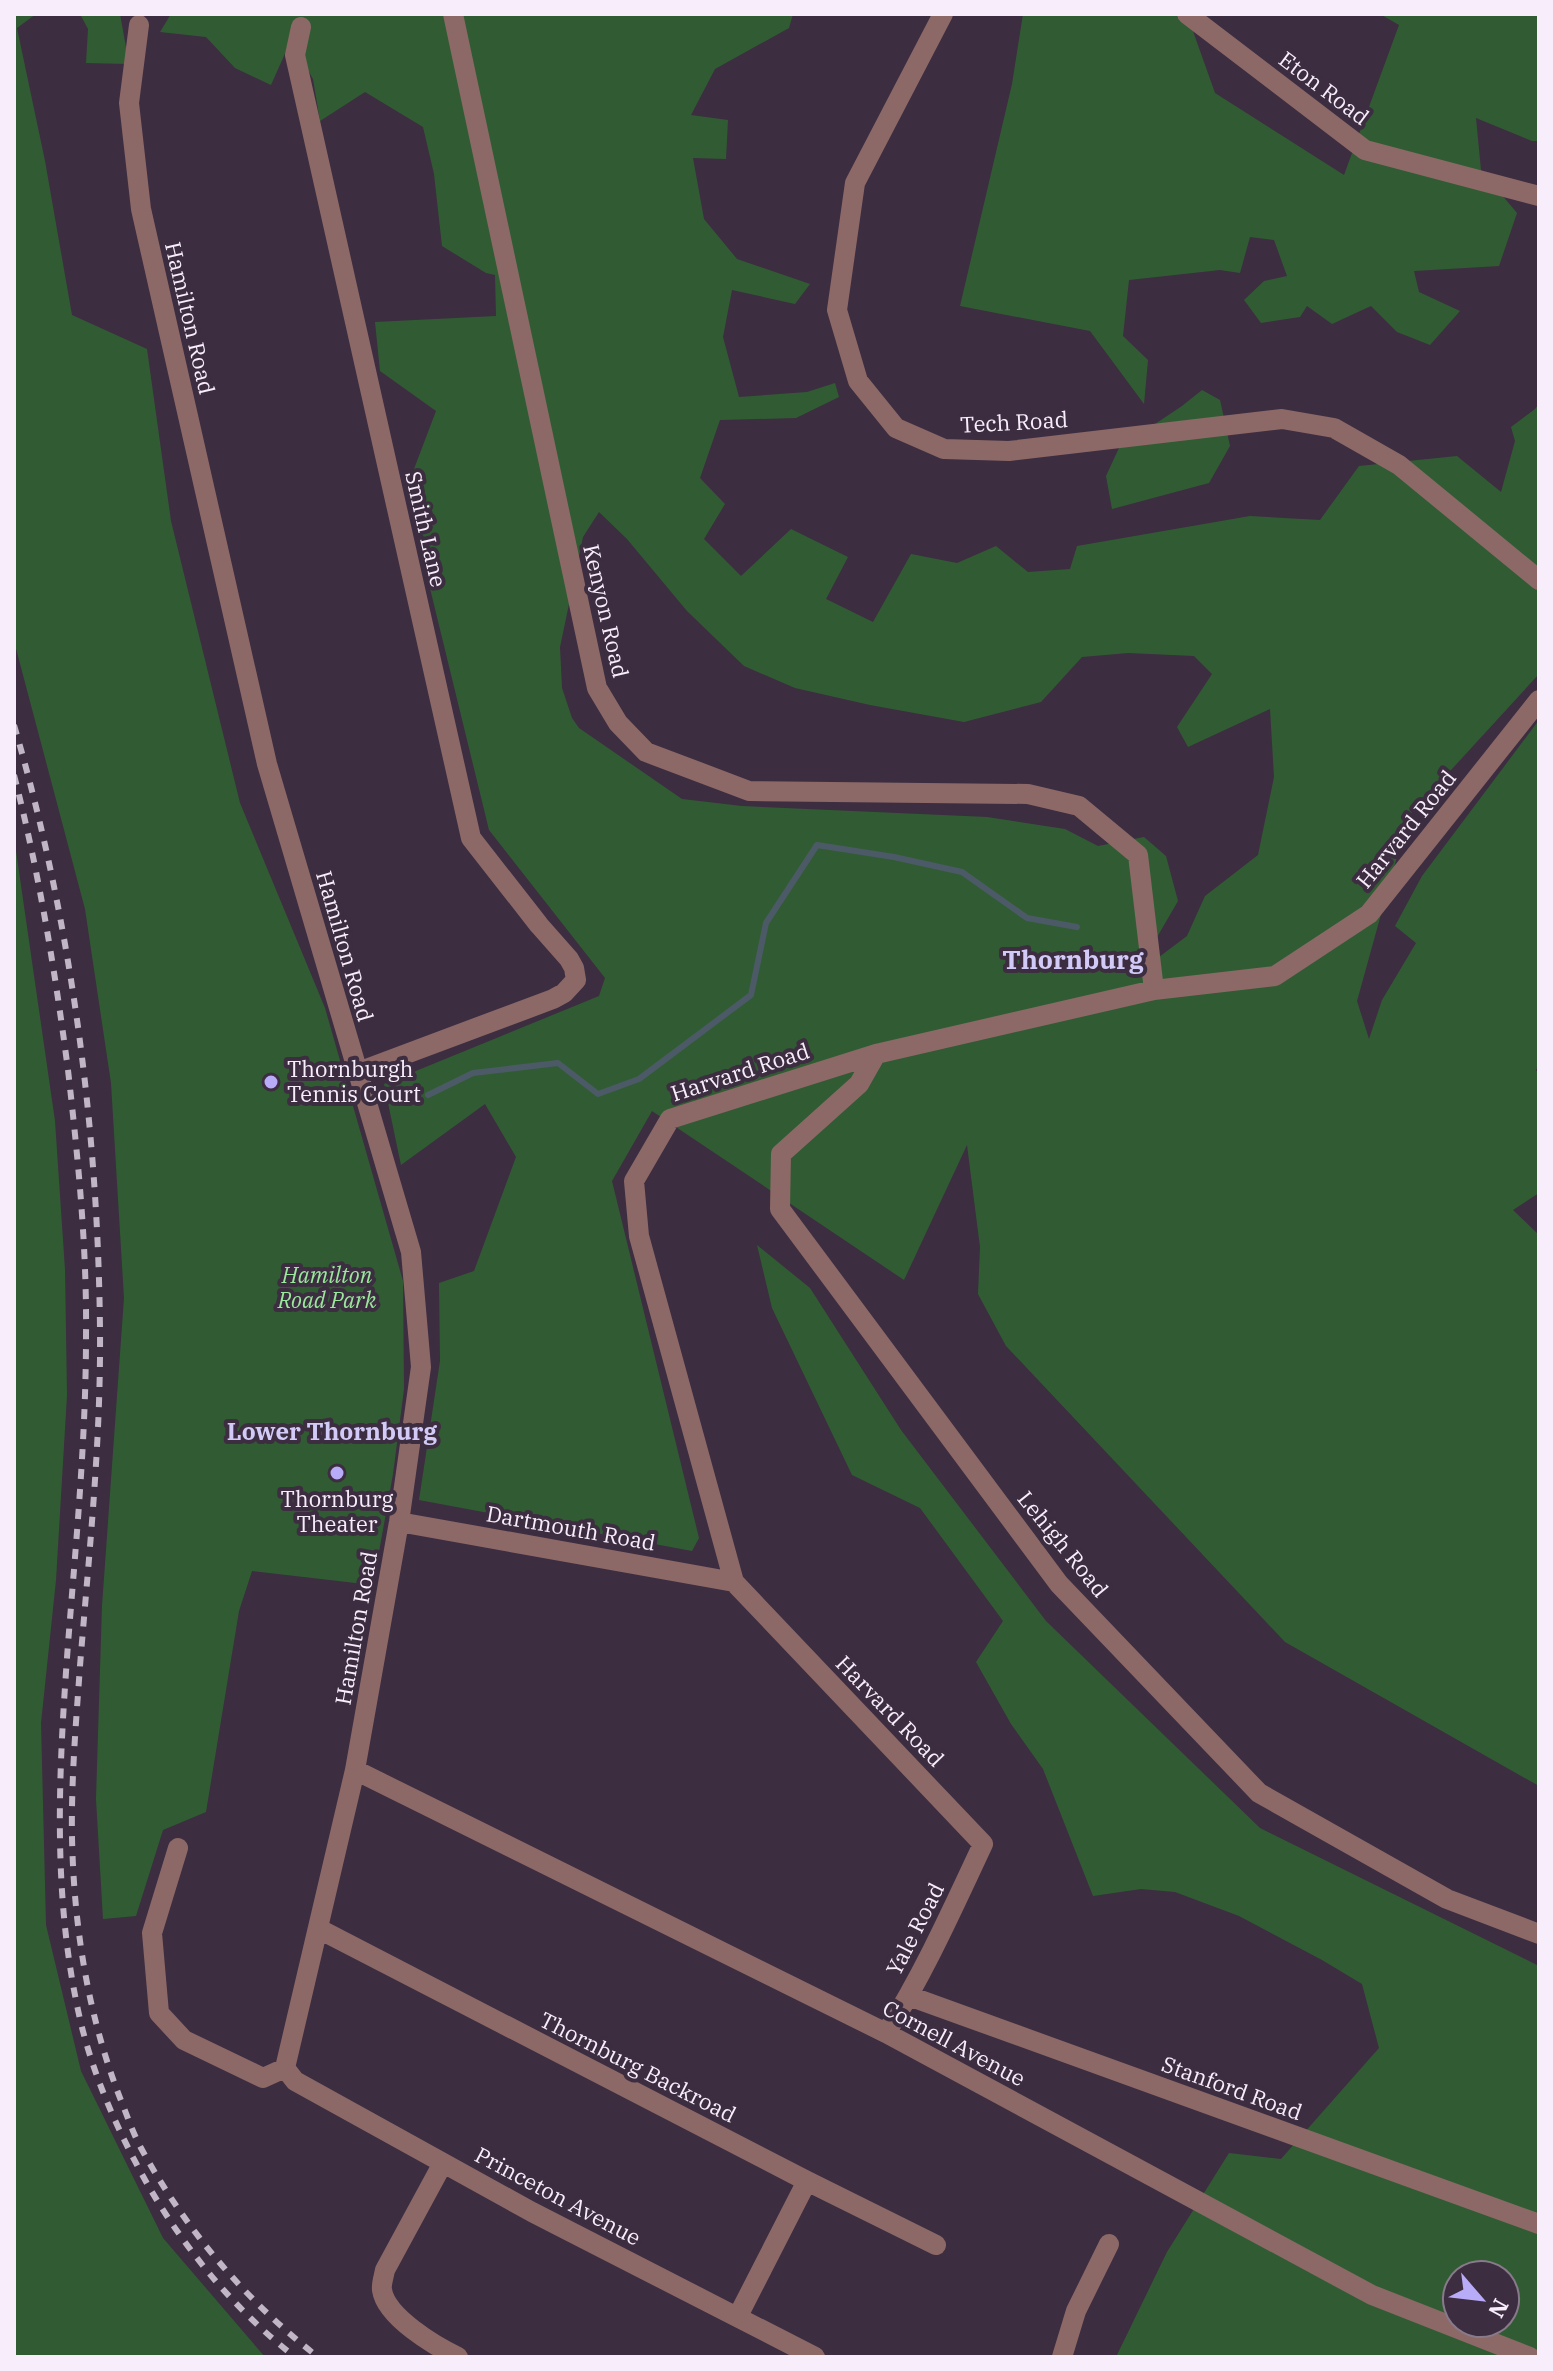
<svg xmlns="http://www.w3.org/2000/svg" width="1553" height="2371" viewBox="0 0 1553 2371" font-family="'IBM Plex Serif',serif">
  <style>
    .green { fill: #315c33; fill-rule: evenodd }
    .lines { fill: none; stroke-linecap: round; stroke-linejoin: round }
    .stream { stroke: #4c5a67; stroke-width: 6 }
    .street { stroke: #8c6967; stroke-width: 20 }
    .rail { stroke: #c1b6c5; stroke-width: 6; stroke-dasharray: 10 10; stroke-linecap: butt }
    .poi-dot { fill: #b8abf7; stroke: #3d2d41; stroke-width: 3 }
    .labels { text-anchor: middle; stroke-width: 8; stroke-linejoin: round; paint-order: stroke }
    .street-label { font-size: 22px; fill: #f8eefb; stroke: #3d2d41 }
    .poi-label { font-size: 22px; fill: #f8eefb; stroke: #3d2d41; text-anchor: start }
    .park-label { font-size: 22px; font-style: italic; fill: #99e89b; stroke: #3d2d41 }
    .neighbourhood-label { font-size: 24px; font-weight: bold; fill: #d2cbf7; stroke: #3d2d41 }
    .quarter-label { font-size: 26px; font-weight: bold; fill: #d2cbf7; stroke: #3d2d41 }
  </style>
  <rect width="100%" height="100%" fill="#3d2d41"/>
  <path class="green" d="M14,14H36L17,28L45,161L72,315L147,349L171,521L240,803L325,1008L403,1281L404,1389L393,1474L373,1585L252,1571L239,1611L206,1812L163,1830L136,1916L103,1919L96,1799L102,1606L124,1298L111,1083L85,909L14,641Z
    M80,14H120L129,64L86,63L88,29Z
    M171,14H793L789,28L715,69L691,115L728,120L726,159L693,158L704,219L737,259L810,284L795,304L732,290L723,337L739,397L807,392L835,383L839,397L796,418L720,420L700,478L725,504L704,539L741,576L791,529L848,557L826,599L873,622L911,554L957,563L996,546L1028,572L1070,569L1077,546L1250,516L1320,520L1359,466L1457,456L1501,492L1515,441L1511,427L1535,409L1539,404V517L1537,522L1539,524V674L1408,817L1357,1001L1369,1039L1382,1000L1416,943L1395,926L1422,876L1539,720V1061L1536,1071H1539V1193L1513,1210L1539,1235V1786L1285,1642L1006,1346L978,1294L980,1247L967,1145L904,1280L652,1111L612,1181L699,1538L692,1551L419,1500L440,1361L439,1283L474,1271L516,1157L485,1104L401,1165L384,1084L599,996L605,978L489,830L406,490L436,411L380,371L375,322L496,316L495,275L486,273L442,246L434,174L423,127L365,92L320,121L313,79L291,40L271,85L235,68L206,37L160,32ZM599,512L627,539L687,611L744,666L795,688L870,705L964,722L1041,702L1082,657L1128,653L1194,656L1212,674L1177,727L1188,747L1270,709L1274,777L1258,855L1205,896L1187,936L1135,975L1178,901L1166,856L1144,837L1098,846L1065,829L987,817L742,806L682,799L579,728L572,718L562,688L560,647L583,537Z
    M1023,14H1189L1194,34L1215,93L1344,175L1399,25L1380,14H1539V141H1532L1476,118L1481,170L1517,213L1499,266L1414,271L1419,292L1460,311L1430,345L1397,332L1371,306L1332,324L1307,306L1300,317L1261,323L1244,300L1264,281L1287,276L1274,240L1250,237L1240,273L1220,270L1129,280L1123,336L1148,360L1144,404L1090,331L960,306L1012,84Z
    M1202,390L1220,400L1230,446L1209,483L1112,509L1106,476L1119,448L1182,406Z
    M14,837L55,1121L65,1270L67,1395L56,1580L41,1723L46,1925L81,2071L163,2238L265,2357H14Z
    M757,1245L810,1288L901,1430L1046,1621L1260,1828L1539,1966V2357H1116L1167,2252L1229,2153L1281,2159L1379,2048L1362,1984L1322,1960L1239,1916L1175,1892L1141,1889L1093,1896L1043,1769L1011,1724L976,1662L1003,1621L920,1508L852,1475L772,1308ZM1457,2275H1505V2323H1457Z"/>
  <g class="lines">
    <path class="stream" d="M428,1095L473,1073L558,1063L598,1094L639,1079L751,995L766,923L817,845L894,857L962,872L1027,918L1077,927"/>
    <path class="street" d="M453,14L597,688L618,723L646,752L749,791L1028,794L1079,806L1138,855L1154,990
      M943,14L855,183L837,310L858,381L896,428L944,449L1009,451L1282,419L1334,428L1399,465L1539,580
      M1187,14L1365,150L1539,196
      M139,25L129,103L141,209L267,764L411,1252L421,1367L399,1522L355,1770L285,2068
      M301,27L295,55L471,838L539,925L569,959L574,968L576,980L564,993L553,999L358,1072
      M876,1054L859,1084L781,1154L780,1209L1059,1584L1259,1793L1447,1899L1539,1934
      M399,1522L734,1582
      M355,1770L886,2033L1372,2295L1530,2357
      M178,1848L152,1933L159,2013L184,2040L263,2078L285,2068
      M319,1929L807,2181L936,2245
      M909,1996L1539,2224
      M886,2033C924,1973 953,1908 983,1844L734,1582L639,1236L634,1181L670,1119L876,1054L1154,990L1275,976L1369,914L1539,700
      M285,2068L295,2081L532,2212L815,2357
      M443,2163L385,2270C384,2276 381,2284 382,2290C386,2317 435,2346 458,2357
      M738,2316L807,2181
      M1062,2357L1076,2311L1109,2244"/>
    <path class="rail" d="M14,725C71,920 98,1126 100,1330C101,1442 89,1554 80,1666C76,1723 71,1781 72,1838C74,1931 89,2022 124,2108C129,2121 134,2135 141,2148C185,2229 245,2300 318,2357
      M14,775C39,872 55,971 68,1070C78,1158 87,1247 86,1336C86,1439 76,1542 68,1644C59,1767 52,1889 78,2010C91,2072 118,2132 149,2187C187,2252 236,2311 295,2357"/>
  </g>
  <g class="poi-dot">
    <circle cx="271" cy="1082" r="8"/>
    <circle cx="337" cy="1473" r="8"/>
  </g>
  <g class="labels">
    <g class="street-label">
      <text transform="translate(1324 88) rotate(37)" y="8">Eton Road</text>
      <text transform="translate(190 318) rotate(77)" y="8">Hamilton Road</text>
      <text transform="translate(1014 422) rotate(-3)" y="8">Tech Road</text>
      <text transform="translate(426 529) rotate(77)" y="8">Smith Lane</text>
      <text transform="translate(606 611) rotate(77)" y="8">Kenyon Road</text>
      <text transform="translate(1406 829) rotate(-51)" y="8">Harvard Road</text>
      <text transform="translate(345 946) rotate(74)" y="8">Hamilton Road</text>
      <text transform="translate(740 1072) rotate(-18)" y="8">Harvard Road</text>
      <text transform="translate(571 1528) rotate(10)" y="8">Dartmouth Road</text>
      <text transform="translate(1063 1544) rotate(51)" y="8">Lehigh Road</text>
      <text transform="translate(356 1628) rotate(-80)" y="8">Hamilton Road</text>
      <text transform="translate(890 1711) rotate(46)" y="8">Harvard Road</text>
      <text transform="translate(915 1929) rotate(-63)" y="8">Yale Road</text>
      <text transform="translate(954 2043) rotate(28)" y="8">Cornell Avenue</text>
      <text transform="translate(638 2067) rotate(27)" y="8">Thornburg Backroad</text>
      <text transform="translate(1232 2088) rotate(20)" y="8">Stanford Road</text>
      <text transform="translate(558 2196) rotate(28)" y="8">Princeton Avenue</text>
    </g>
    <g class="poi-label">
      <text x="287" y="1077">Thornburgh<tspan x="287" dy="25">Tennis Court</tspan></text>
      <text x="337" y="1507" text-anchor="middle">Thornburg<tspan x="337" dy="25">Theater</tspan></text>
    </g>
    <g class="park-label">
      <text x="327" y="1283">Hamilton<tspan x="327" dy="25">Road Park</tspan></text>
    </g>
    <g class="neighbourhood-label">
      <text x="332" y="1440">Lower Thornburg</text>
    </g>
    <g class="quarter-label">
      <text x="1073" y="969">Thornburg</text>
    </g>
  </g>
  <rect width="1553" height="2371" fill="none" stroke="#f8eefb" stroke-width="32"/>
  <g transform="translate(1481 2299) rotate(118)"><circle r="38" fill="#3d2d41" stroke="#887a8b" stroke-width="2"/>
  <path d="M0-6L14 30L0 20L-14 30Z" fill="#b8abf7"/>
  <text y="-12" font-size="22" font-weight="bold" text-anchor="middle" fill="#f8eefb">N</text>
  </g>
</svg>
